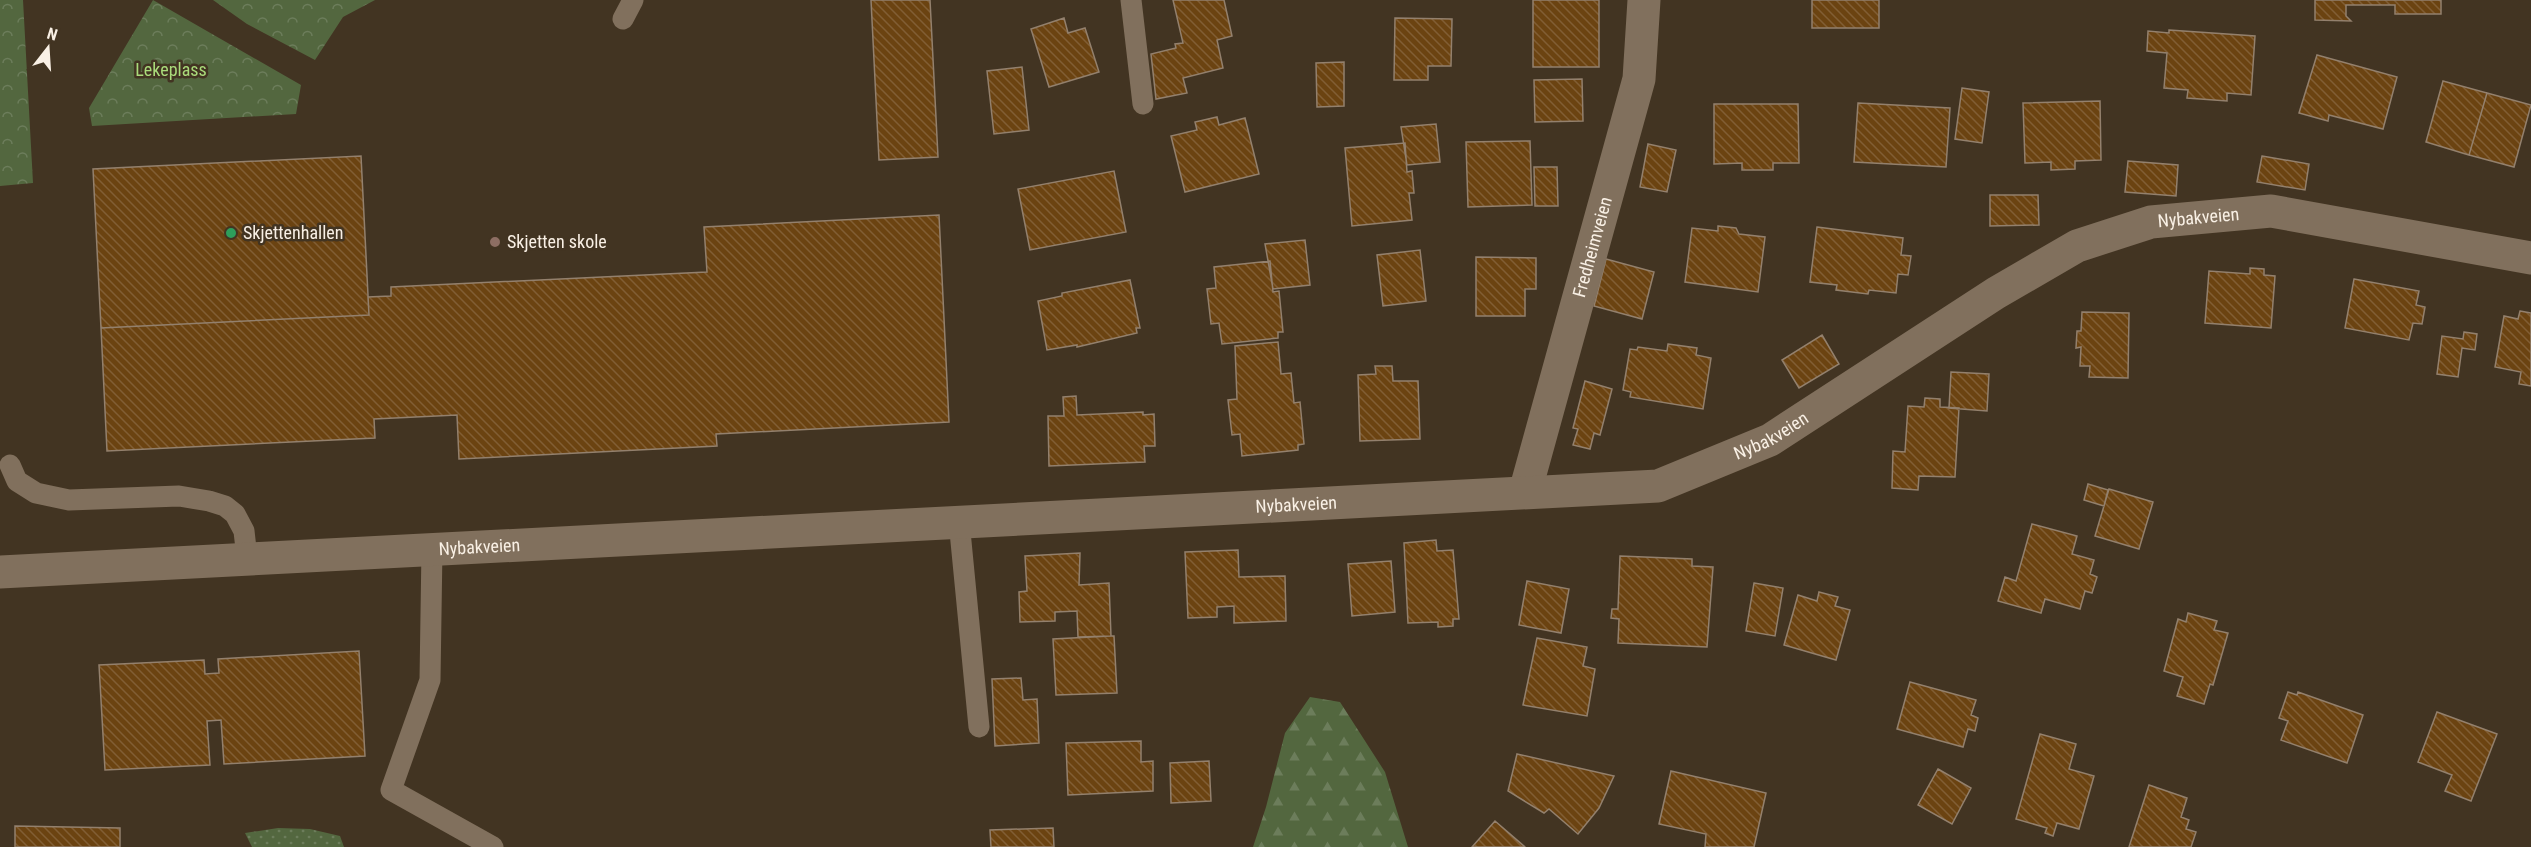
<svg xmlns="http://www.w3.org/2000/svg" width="2531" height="847" viewBox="0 0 2531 847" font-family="'Roboto Condensed',sans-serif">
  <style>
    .grass { fill: url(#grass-dots) }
    .forest { fill: url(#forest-firs) }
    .park { fill: url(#park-crowns) }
    .building { fill: url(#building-back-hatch); stroke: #93806d; stroke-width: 1.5 }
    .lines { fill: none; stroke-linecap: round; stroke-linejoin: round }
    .lane { stroke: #81705d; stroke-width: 21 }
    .street { stroke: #81705d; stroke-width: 33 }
    .leisure-dot { fill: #2e9e5b; stroke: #423422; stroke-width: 2 }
    .education-dot { fill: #8d6e63; stroke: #423422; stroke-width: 2 }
    .labels { text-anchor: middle; stroke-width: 5; stroke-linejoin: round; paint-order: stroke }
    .park-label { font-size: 18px; fill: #aadb7b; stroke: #423422 }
    .street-label { font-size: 18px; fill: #f9f0e5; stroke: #423422 }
    .poi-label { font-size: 18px; fill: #f9f0e5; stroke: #423422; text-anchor: start }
  </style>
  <defs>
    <pattern id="grass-dots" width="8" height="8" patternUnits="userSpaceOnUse" patternTransform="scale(1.5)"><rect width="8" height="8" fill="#53673f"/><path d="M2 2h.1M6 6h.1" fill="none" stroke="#6c7d5b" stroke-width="1.8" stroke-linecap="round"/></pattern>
    <pattern id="forest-firs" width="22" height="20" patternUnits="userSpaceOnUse" patternTransform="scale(1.5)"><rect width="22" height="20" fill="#53673f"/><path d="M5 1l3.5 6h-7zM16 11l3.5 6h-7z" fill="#6c7d5b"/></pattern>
    <pattern id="park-crowns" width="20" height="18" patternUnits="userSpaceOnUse" patternTransform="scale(1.5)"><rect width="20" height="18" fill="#53673f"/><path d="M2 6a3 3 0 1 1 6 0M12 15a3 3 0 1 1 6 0" fill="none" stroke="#6c7d5b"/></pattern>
    <pattern id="building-back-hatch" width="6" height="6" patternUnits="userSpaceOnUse" patternTransform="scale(1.5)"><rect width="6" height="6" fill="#6b4311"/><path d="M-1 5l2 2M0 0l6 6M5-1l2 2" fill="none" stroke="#815e34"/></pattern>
  </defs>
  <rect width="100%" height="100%" fill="#423422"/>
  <path class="grass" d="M278,828L310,829L340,836L344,847H252L245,833Z"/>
  <path class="forest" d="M1310,697L1340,702L1385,772L1408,847H1253L1266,807L1285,733Z"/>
  <path class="park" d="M0,0H23L33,183L0,186Z
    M153,0L301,85L296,114L92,126L89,108Z
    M213,0H375L343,17L315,60L247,24Z"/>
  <path class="building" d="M871,0H930L938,157L879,160Z
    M1173,0H1224L1232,36L1217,40L1223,68L1183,78L1187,93L1156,99L1151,54L1176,48L1175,44L1183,43Z
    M1533,0H1599V67H1533Z
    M1812,0H1879V28H1812Z
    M2315,0H2441V14H2395V5H2346V16L2351,21L2315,20Z
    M1064,18L1068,33L1085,28L1099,72L1049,87L1031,29Z
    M1395,18L1452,19L1451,66H1428V80H1394Z
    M2169,30L2255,36L2251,95L2227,93V101L2187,98L2188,90L2164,88L2167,53L2147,51L2148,31L2169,33Z
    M2317,55L2397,77L2383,129L2329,115L2328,121L2299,113Z
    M1344,62V106L1317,107L1316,63Z
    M1022,67L1029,130L994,134L987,71Z
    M1582,79L1583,121L1535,122L1534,80Z
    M2443,81L2487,93L2469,155L2426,142Z
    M1962,88L1989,92L1982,143L1955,139Z
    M2487,93L2531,105L2514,167L2469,155Z
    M2100,101L2101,160L2075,161V169L2051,170V162L2025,163L2023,103Z
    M1858,103L1950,108L1946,167L1854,162Z
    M1714,104H1798L1799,163H1773V170H1742V163L1714,164Z
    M1217,117L1219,125L1245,118L1259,174L1185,192L1171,136L1197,130L1195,122Z
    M1436,124L1440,162L1407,165L1401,127Z
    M1530,141L1532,205L1468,207L1466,142Z
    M1405,143L1407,172L1412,171L1414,193H1409L1412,220L1352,226L1345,148Z
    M1648,144L1676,150L1667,192L1640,187Z
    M361,156L369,315L101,328L93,169Z
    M2262,156L2309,164L2305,190L2257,182Z
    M2128,161L2178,165L2176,196L2125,192Z
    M1534,167H1557L1558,206H1535Z
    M1114,171L1126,232L1030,250L1018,189Z
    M1990,195H2038L2039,225L1990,226Z
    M939,215L949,422L716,434L717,446L459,459L457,415L374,419L375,438L107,451L101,328L369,315L368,297L391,296V287L707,272L704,227Z
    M1718,226L1736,228L1739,234L1765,237L1758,292L1685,282L1692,228L1718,231Z
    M1817,227L1903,238L1901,255L1911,256L1908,275L1898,274L1896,293L1869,290L1868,294L1836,290L1837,285L1810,282Z
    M1305,240L1310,285L1273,289L1265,244Z
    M1420,250L1426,301L1383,306L1377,255Z
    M1476,257L1536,258V289H1525V316H1476Z
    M1606,259L1654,272L1642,319L1594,306Z
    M1270,261L1273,292L1279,291L1283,332H1278V338L1222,344L1219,323L1211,324L1207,289L1216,288L1214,267Z
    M2250,268L2264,269V275L2275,276L2271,328L2205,323L2209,271L2250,274Z
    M2354,279L2419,291L2416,305L2425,307L2422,324L2413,323L2409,340L2345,328Z
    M1130,280L1140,328H1136L1137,333L1077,347V345L1047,350L1038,301L1062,296V293Z
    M2520,311L2531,313V386L2519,384L2521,372L2495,367L2504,316L2518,319Z
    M2082,312L2129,313L2128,378L2089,377L2090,366H2080L2081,347L2076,348L2077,331H2081Z
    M2464,332L2477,334L2475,350L2462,348L2458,377L2437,374L2442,336L2463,339Z
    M1822,335L1839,364L1799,388L1782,360Z
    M1278,342L1281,374L1291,373L1294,403L1300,402L1304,444L1298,445V450L1242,456L1240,434L1232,435L1228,400L1237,399L1235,346Z
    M1668,344L1697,348L1696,355L1711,358L1703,409L1630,397L1631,392L1623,390L1630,349L1637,350L1638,347L1667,351Z
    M1375,366H1392L1393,381H1418L1420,439L1360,441L1358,375L1376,374Z
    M1951,372L1989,374L1987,411L1949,408Z
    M1585,381L1612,389L1600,435L1594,433L1590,449L1573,445L1578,429L1573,428Z
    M1076,396L1077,415L1143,412V415L1154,414L1155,446H1144L1145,462L1049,466L1048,416H1064L1063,397Z
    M1925,398L1940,399V407L1959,408L1955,477L1919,476L1918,490L1892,488L1893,451L1905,452L1908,406L1924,407Z
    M2088,484L2108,490L2104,506L2084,500Z
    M2109,489L2153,502L2139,549L2095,536Z
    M2032,524L2077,536L2072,554L2094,560L2090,574L2097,577L2092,593L2085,591L2080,609L2045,599L2041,613L1998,601L2005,577L2016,581Z
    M1436,540L1437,551L1453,550L1459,619H1453V626L1438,627V622L1408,623L1404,543Z
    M1238,550L1239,577L1285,576L1286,621L1234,623V606L1217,607V617L1188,618L1185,552Z
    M1080,553L1079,585L1109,583L1111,636L1078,637L1077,611L1055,612V621L1020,622L1019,592L1027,591L1025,556Z
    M1620,556L1692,559V566L1713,567L1707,647L1618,643L1619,619L1611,618L1612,609H1618Z
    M1391,561L1395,612L1352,616L1348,564Z
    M1527,581L1569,589L1561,633L1519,625Z
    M1754,583L1783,588L1775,636L1746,631Z
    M1819,592L1838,597L1835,606L1850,610L1836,660L1784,645L1798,595L1817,601Z
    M2188,613L2217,621L2214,630L2228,633L2213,685L2210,684L2204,704L2177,696L2183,677L2164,671L2178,619L2186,622Z
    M1111,636H1114L1117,693L1056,695L1053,639Z
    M1537,638L1587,647L1583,666L1595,669L1587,716L1523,705Z
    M359,651L365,756L224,764L221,720L207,721L210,765L105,770L99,665L204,660L205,674L219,673L218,659Z
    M1021,678L1023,700L1037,699L1039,743L995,746L992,679Z
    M1910,682L1976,700L1971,715L1978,718L1975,731L1968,729L1963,747L1897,729Z
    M2288,692L2297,695L2298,692L2363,715L2347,763L2281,740L2288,721L2279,718Z
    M2437,712L2497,734L2471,801L2445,791L2452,775L2418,762Z
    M2040,734L2076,744L2069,769L2094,776L2079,829L2057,823L2053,836L2045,833L2047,828L2016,819Z
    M1141,741V762L1153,761V791L1068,795L1066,743Z
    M1517,754L1614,776L1599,808L1578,834L1549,809L1544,813L1508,791Z
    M1209,761L1211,801L1171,803L1170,763Z
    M1938,769L1971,788L1952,824L1918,805Z
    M1671,771L1766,793L1754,847H1705L1706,834L1659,824Z
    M2149,785L2187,798L2181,817L2189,820L2186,829L2196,832L2191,847H2129Z
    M1495,821L1525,847H1472Z
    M15,826L120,828V847H15Z
    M1053,828L1054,847H991L990,830Z"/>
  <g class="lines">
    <path class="lane" d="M1131,0L1143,104
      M623,19L633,0
      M10,465L17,481L36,493L69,500L179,496L209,501L225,506L235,514L244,531L247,558
      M959,521L979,727
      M432,548L430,680L391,790L493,847"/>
    <g class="street">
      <path id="s1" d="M1525,492L1639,79L1644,0"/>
      <path id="s2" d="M0,572L1658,486L1770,440L1996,293L2077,246L2151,222L2271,211L2531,258"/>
    </g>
  </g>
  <circle class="leisure-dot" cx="231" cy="233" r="6"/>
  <circle class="education-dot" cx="495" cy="242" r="6"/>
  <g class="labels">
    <g class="park-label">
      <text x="171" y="76">Lekeplass</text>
    </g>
    <g class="street-label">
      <text dy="6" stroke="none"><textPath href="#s2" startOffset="2270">Nybakveien</textPath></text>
      <text dy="6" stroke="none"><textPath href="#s1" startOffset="254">Fredheimveien</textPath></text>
      <text dy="6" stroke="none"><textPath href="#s2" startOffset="1784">Nybakveien</textPath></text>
      <text dy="6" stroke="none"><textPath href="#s2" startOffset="1298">Nybakveien</textPath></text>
      <text dy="6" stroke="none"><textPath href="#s2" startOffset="480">Nybakveien</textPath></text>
    </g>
    <g class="poi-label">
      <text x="243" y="239">Skjettenhallen</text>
      <text x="507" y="248">Skjetten skole</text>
    </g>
  </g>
  <g transform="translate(48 48) rotate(17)" stroke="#423422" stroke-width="4.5" paint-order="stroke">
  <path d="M0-4.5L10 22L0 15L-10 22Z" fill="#f9f0e5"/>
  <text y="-9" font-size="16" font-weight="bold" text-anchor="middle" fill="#f9f0e5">N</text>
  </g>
</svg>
